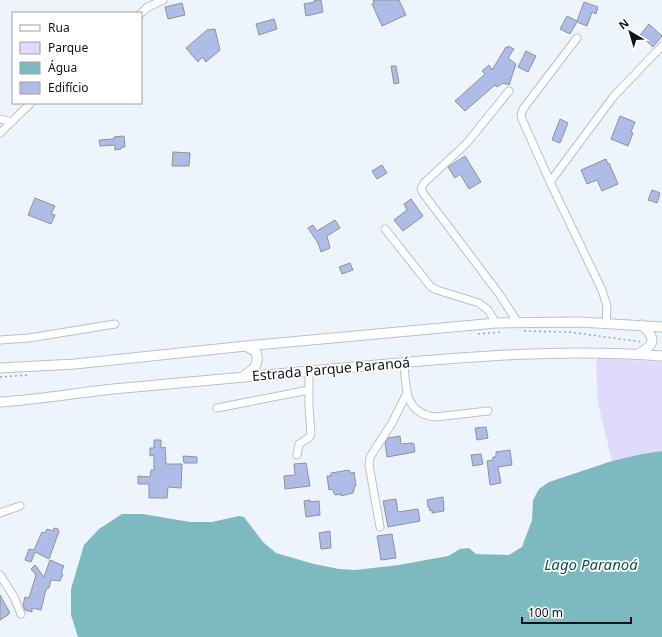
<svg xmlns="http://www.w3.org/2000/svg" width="662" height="637" viewBox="0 0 662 637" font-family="'Noto Sans',sans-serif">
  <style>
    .green { fill: #e0dbfd }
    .water { fill: #7dbabf }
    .building { fill: #aebde8; stroke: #8f9299 }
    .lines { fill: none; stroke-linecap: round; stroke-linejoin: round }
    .minor-casing { stroke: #bbc1c7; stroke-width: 9 }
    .major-casing { stroke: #bbc1c7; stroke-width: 11 }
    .path { stroke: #a4a9ae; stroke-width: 1.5; stroke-dasharray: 2 3; stroke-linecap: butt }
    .minor { stroke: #fff; stroke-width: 7 }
    .major { stroke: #fff; stroke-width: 9 }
    .labels { text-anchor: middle; stroke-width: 3.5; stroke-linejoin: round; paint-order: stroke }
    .street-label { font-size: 14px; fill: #101315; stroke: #fff }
    .water-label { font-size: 15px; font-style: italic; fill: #184e52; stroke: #fff }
  </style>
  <rect width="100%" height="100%" fill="#eef4fb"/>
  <path class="green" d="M598,358L662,362V451L642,454L612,461L598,403L596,364Z"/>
  <path class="water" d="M662,451V637H78L71,615V589L84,545L99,529L122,514H143L190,522H212L239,516L244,517L263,542L276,553L314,564L339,569L355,570L399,565L448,556L460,549L469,548L476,554L509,555L522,547L532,520L533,500L539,489L549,482L612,461L642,454Z"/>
  <path class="building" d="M314,0H321L323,12L306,16L304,4L315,2Z
    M373,0H399L406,15L382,26L372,4L374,3Z
    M584,2L598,7L596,14L592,12L587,26L577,22L570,34L560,29L567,16L577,21Z
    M182,3L185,15L168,19L165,7Z
    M274,19L277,29L259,35L256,24Z
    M649,24L662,36L653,47L640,35Z
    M215,29L220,50L206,62L202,57L198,62L186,48L207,30Z
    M508,46L514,49L508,58L516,64L509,85L503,83L497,87L495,85L465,111L455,101L485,74L482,71L489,65L492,70L506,47L507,48Z
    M526,51L536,56L528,72L518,67Z
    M391,66H396L399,83L394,84Z
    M620,116L635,122L631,132L633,133L628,146L611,139Z
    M560,119L568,123L560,143L552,140Z
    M124,136L125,147H121V149L115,150V145L100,146L99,140L114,139V137Z
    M173,152L190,153L189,166H172Z
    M465,156L481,182L469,189L460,174L455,178L448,167Z
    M606,159L608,164L609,163L618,184L602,191L597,180L587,184L581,170Z
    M382,165L387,173L377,179L372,171Z
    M652,190L660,193L657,203L648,200Z
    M35,198L55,206L51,214L55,215L51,224L28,215Z
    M411,199L423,216L403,231L394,220L407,210L404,204Z
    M335,220L340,228L327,236L330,248L321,252L318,243L308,228L313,225L317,231Z
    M350,263L353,270L342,274L339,267Z
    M486,427L488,438L477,440L475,428Z
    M400,436L401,444L412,443L414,444L415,452L387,457L385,443L388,438Z
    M154,440H161V448L165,447L166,464H182L181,488L168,487L167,498H149V484H138V476L150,477L151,470H154V455L150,456V448H154Z
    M510,450L512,465L498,467L501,483L490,485L487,461L493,460V457H496V452Z
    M481,454L483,464L473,466L471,455Z
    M183,456L197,457V463H184Z
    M306,463L310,486L285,489L284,476L295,475L294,464Z
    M349,470L351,473L354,472L356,486H355L353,493L341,496V494L335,495L332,489L329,490L327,476H331V473Z
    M443,497L444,511L432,513V510L430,511L429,507H428L427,500Z
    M396,499L398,512L418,509L420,521L388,527L383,501Z
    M310,500V502L319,501L320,515L306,517L304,501Z
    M54,528L58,529L59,532L58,534L49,559L35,552L31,562L25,560L29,549L34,550L42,532L45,533L47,529L53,531Z
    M330,531L331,548L321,549L319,533Z
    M392,534L396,558L381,560L377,536Z
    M50,560L64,566L61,573L63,574L60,581L51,580L49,588L46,589L41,610L32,608V612L25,610L23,605L25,597L29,598L36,575L31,569L35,565L44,577Z
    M0,595L10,613L8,614V615L0,620Z"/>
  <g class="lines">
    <defs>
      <path id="minor" d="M141,13L148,7L163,0
        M509,91L466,144L424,183L421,189L423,193L500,295L518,323
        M0,119L12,122
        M0,133L31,103
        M550,182L522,119L521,115L523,109L577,38
        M385,229L431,287L437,290L479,303L488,310L496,323
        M606,324L607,306L602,290L550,182L614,96L662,46
        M0,340L29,338L115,324
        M404,363C406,388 404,413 435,417L488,411
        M217,408L309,390
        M297,455L299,444L309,438L311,434L309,407V371
        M0,513L20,506
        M380,527L369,465L370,457L392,423L407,393
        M0,575L14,597L21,614"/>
      <path id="major" d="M638,354C655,345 657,339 642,325
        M0,368L75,364L246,346L496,323L580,322L662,327
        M244,376C254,369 260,364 256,352L246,346
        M0,402C38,400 75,393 113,389C197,381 281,374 365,366C464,357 563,348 662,356"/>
    </defs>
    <use href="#minor" class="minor-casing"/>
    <use href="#major" class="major-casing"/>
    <path class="path" d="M524,331L569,332L643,342
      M478,334L500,332
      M0,377L28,375"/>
    <use href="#minor" class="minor"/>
    <use href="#major" class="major"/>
  </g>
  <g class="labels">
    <g class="street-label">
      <text transform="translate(331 369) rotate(-5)" y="5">Estrada Parque Paranoá</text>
    </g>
    <g class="water-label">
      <text x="591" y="570">Lago Paranoá</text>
    </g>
  </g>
  <rect x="12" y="12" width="130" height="92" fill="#ffffff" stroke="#9fa1a1"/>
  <rect x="20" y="25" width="20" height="6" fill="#ffffff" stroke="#9fa1a1"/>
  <text x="48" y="32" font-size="12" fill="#101315">Rua</text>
  <rect x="20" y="42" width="20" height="12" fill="#e0dbfd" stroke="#9fa1a1"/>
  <text x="48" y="52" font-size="12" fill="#101315">Parque</text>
  <rect x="20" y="62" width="20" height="12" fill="#7dbabf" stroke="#9fa1a1"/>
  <text x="48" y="72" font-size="12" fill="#101315">Água</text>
  <rect x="20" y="82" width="20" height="12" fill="#aebde8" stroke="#9fa1a1"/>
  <text x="48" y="92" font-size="12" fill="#101315">Edifício</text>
  <g transform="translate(630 32) rotate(322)" stroke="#ffffff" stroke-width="3" paint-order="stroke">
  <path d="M0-3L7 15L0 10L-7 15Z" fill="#101315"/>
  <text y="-6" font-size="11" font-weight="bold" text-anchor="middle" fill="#101315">N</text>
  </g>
  <path d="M522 617v6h109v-6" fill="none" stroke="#101315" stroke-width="2"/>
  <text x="528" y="617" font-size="12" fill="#101315" stroke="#ffffff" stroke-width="3" paint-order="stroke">100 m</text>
</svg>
